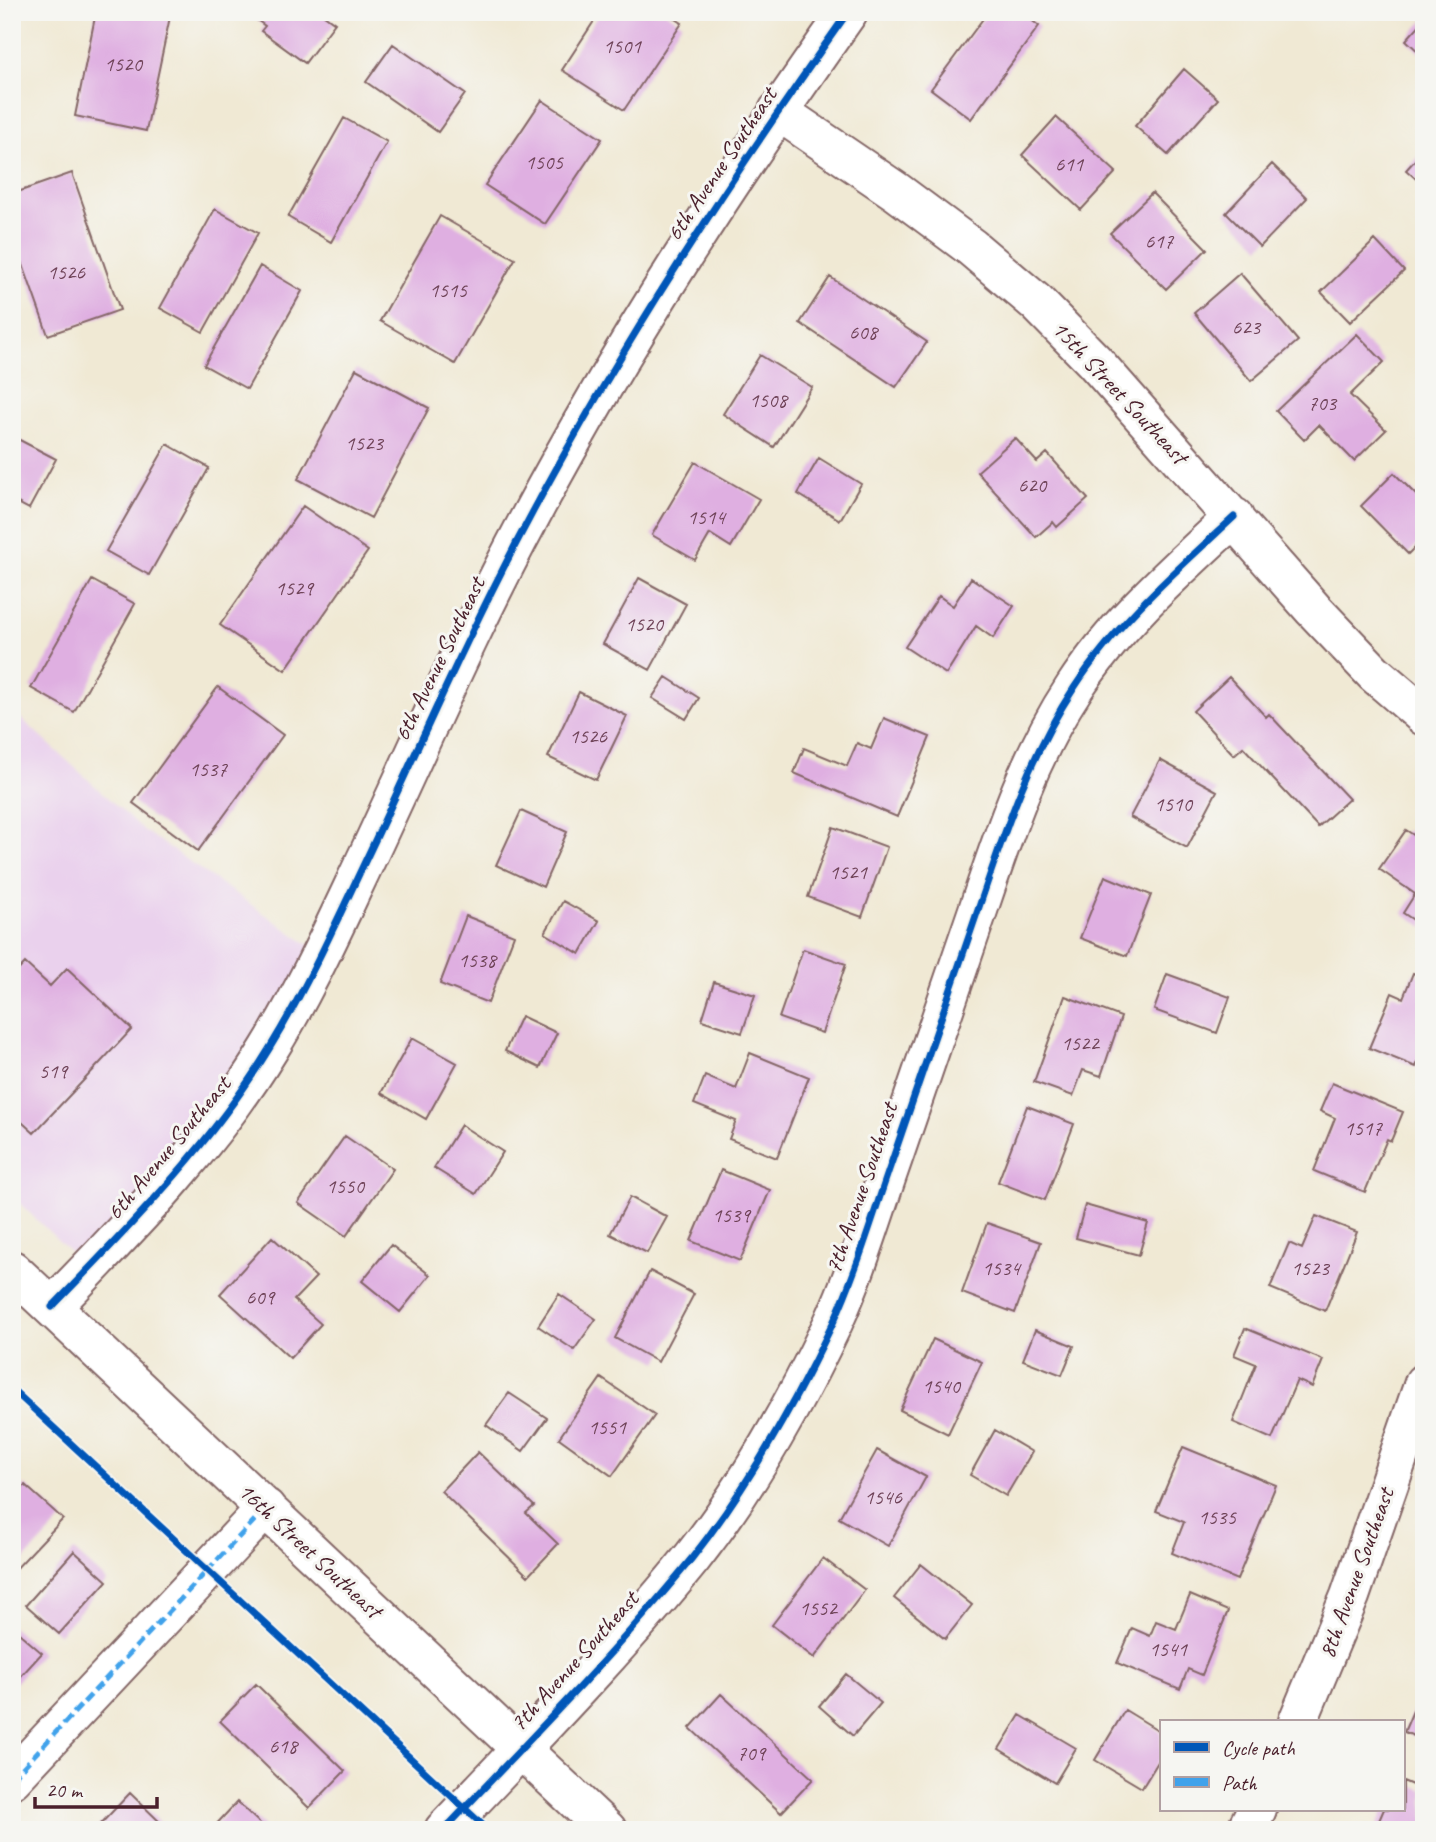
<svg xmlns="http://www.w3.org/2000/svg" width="1436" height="1842" viewBox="0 0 1436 1842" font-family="Caveat,sans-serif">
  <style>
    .built { fill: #ead1ed }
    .building { fill: #dfafe1 }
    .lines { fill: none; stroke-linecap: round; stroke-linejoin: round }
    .minor-casing { stroke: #846666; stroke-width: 42 }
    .minor { stroke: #fff; stroke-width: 38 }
    .quiet { stroke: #40a2eb; stroke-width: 5; stroke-dasharray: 10 5; stroke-linecap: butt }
    .cycleway-casing { stroke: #f6f6f2; stroke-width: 11 }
    .cycleway { stroke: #0057b8; stroke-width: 7 }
    .labels { text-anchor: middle; stroke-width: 6; stroke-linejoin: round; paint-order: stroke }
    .number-label { font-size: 21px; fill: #6f4358 }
    .street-label { font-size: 24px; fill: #4a1f2b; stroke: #f6f6f2 }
  </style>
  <rect width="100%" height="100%" fill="#f6f6f2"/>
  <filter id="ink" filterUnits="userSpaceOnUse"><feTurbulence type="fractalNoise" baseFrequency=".0143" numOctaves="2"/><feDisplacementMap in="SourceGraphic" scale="14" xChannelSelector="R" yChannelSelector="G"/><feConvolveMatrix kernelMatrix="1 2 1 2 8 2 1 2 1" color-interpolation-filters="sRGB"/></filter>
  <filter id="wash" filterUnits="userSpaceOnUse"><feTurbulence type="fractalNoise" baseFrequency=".00686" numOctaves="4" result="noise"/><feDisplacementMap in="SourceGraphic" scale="28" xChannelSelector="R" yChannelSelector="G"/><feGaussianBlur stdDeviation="1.57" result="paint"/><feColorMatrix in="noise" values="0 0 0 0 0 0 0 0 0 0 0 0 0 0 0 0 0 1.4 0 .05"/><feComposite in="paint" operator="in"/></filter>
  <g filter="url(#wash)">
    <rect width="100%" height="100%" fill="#f0e9d4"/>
    <path class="built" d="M12,710L142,829L321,953L88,1269L12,1196Z"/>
    <g id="blocks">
      <path class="building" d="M96,12H171L146,131L75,116Z
        M246,12H320L335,23L305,63L261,31L265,26Z
        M600,12H665L682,23L624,110L562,70Z
        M988,12H1021L1039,26L971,119L931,89Z
        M1424,20V57L1406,40Z
        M393,44L465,94L438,132L366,82Z
        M1184,69L1218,99L1168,155L1135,126Z
        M542,100L602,139L545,224L485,185Z
        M1056,117L1116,172L1081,210L1022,155Z
        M344,118L387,142L331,242L288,217Z
        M1424,150V186L1406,170Z
        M1272,164L1307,198L1260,247L1226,213Z
        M72,173L120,310L48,335L12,234V194Z
        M1152,193L1207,249L1166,289L1110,233Z
        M215,209L258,233L203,332L160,308Z
        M440,216L515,259L455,364L380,321Z
        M1375,240L1404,271L1350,322L1321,292Z
        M260,266L302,291L247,389L204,365Z
        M1240,273L1298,341L1251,381L1194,313Z
        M830,277L927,342L896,387L800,323Z
        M1357,334L1384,362L1350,395L1386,430L1354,461L1319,425L1304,440L1276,411Z
        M760,355L812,387L774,447L723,414Z
        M356,369L429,408L371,518L298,479Z
        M12,436L56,459L29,509L12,500Z
        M1015,438L1037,462L1047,453L1088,499L1057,527L1053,522L1036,537L977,472Z
        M167,444L209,468L149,575L106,551Z
        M819,458L861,484L840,520L798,494Z
        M695,462L759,499L731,547L710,534L695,560L652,535Z
        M1394,473L1424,503V538L1408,554L1361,506Z
        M303,506L368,551L285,670L220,625Z
        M639,578L686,604L650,670L603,644Z
        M971,578L1014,606L993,638L976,626L946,674L905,647L939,596L953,606Z
        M92,580L135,604L74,712L31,688Z
        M666,677L699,698L686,719L652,698Z
        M1229,677L1266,717L1269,714L1349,799L1318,827L1243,747L1234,755L1193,711Z
        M218,687L283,735L198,851L133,803Z
        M579,692L627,716L596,780L548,757Z
        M884,718L930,737L897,817L794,773L804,748L847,766L857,743L871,749Z
        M1160,760L1217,791L1187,848L1130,817Z
        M521,811L567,832L543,887L496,865Z
        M833,827L887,847L862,917L808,897Z
        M1406,830L1424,842V927L1403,913L1415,894L1379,869Z
        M1105,876L1151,895L1127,956L1080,938Z
        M563,901L599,921L580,954L545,933Z
        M466,916L514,935L488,1003L440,984Z
        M803,949L846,964L822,1033L779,1018Z
        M25,963L50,986L67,968L132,1029L34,1133L12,1113V977Z
        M1413,973L1424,977V1048L1416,1067L1369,1048L1392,993L1403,998Z
        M1167,974L1230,997L1217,1033L1154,1010Z
        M714,982L755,995L742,1033L702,1020Z
        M1065,996L1121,1017L1101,1076L1083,1070L1073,1096L1034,1082Z
        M521,1016L557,1033L540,1068L505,1051Z
        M412,1038L457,1063L426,1119L381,1093Z
        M750,1053L809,1077L777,1158L729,1139L736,1121L694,1104L705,1076L736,1089Z
        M1332,1083L1403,1112L1391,1141L1387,1139L1365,1192L1314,1171L1335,1118L1320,1111Z
        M1027,1106L1074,1124L1045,1200L998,1182Z
        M461,1125L503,1152L476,1194L434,1168Z
        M345,1136L393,1169L346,1236L298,1203Z
        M721,1170L770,1190L740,1261L691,1241Z
        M630,1197L667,1217L647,1253L610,1234Z
        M1085,1205L1148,1223L1139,1255L1076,1238Z
        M1316,1216L1357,1232L1325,1311L1270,1288L1289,1243L1302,1249Z
        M987,1223L1041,1242L1015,1313L962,1293Z
        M272,1237L316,1277L294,1300L321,1324L290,1358L220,1294Z
        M391,1245L430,1275L400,1312L362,1281Z
        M650,1271L694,1294L658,1362L615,1338Z
        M559,1294L596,1319L574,1350L538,1326Z
        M1245,1328L1323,1360L1312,1387L1297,1380L1272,1439L1233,1422L1256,1364L1234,1355Z
        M1035,1330L1074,1346L1062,1375L1023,1360Z
        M933,1339L982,1362L948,1434L900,1410Z
        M601,1378L655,1415L612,1476L559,1438Z
        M509,1393L547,1418L523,1451L486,1425Z
        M995,1430L1032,1452L1006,1496L970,1475Z
        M1183,1447L1276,1485L1237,1580L1172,1553L1184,1522L1156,1511Z
        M877,1450L926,1477L888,1546L839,1518Z
        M478,1452L534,1506L526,1513L558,1544L528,1576L441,1491Z
        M25,1485L63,1519L12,1573V1499Z
        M74,1551L107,1581L59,1634L26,1605Z
        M823,1558L865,1590L814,1658L772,1625Z
        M921,1564L972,1605L945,1639L894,1598Z
        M1190,1595L1228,1611L1202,1675L1188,1669L1180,1689L1117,1663L1132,1628L1150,1636L1156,1621L1176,1629Z
        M12,1627L42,1653L12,1686Z
        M846,1674L881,1703L853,1736L819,1706Z
        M256,1684L345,1771L309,1808L220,1721Z
        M1424,1685V1740L1404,1732Z
        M721,1694L813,1779L781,1813L690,1728Z
        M1125,1710L1161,1732V1757L1142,1788L1095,1760Z
        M1020,1715L1076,1748L1055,1783L999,1749Z
        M1403,1781L1424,1790V1830H1375L1384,1809H1403Z
        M130,1793L165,1827L162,1830H95Z
        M237,1802L267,1830H211Z"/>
    </g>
  </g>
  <g filter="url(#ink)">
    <use href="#blocks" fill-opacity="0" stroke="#846666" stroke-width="2"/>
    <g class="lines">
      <defs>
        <path id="minor" d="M778,111L897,192L971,247L1037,303L1094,361L1313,609L1374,673L1424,716
          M12,1270L607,1830
          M52,1307C130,1226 210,1146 269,1049C308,986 338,918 370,851C422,740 471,627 529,519C623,342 732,176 848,12
          M1298,1721L1350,1596L1424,1383
          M12,1779L266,1508
          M444,1830C528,1741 615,1653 692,1558C748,1487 794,1405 833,1323C857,1271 873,1215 892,1161C920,1078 949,994 978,910C1004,833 1029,756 1074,688C1117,622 1177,570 1234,517
          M1246,1830L1257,1809"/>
      </defs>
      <use href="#minor" class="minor-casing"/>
      <use href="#minor" class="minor"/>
      <path class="quiet" d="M12,1779L266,1508"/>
      <defs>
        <path id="cycleway" d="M52,1307C130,1226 210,1146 269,1049C308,986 338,918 370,851C422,740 471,627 529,519C623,342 732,176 848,12
          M12,1389L488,1830
          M444,1830C528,1741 615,1653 692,1558C748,1487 794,1405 833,1323C857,1271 873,1215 892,1161C920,1078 949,994 978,910C1004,833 1029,756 1074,688C1117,622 1177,570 1234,517"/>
      </defs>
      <use href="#cycleway" class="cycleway-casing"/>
      <use href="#cycleway" class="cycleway"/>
    </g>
  </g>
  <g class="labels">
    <g class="number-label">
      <text x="622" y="53">1501</text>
      <text x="123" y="71">1520</text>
      <text x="544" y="169">1505</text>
      <text x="1069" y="171">611</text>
      <text x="1159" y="248">617</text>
      <text x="66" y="279">1526</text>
      <text x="448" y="297">1515</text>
      <text x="1246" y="334">623</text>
      <text x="863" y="339">608</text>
      <text x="768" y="407">1508</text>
      <text x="1322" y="410">703</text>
      <text x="364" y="450">1523</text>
      <text x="1032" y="492">620</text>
      <text x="706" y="524">1514</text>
      <text x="294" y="595">1529</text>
      <text x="644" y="631">1520</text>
      <text x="588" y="743">1526</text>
      <text x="208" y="776">1537</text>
      <text x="1173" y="811">1510</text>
      <text x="848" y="879">1521</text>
      <text x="477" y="967">1538</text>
      <text x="1080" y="1050">1522</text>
      <text x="53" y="1078">519</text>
      <text x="1363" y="1135">1517</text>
      <text x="345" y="1193">1550</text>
      <text x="731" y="1222">1539</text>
      <text x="1001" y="1275">1534</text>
      <text x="1310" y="1275">1523</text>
      <text x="260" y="1304">609</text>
      <text x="941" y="1393">1540</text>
      <text x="607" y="1434">1551</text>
      <text x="883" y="1504">1546</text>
      <text x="1217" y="1524">1535</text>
      <text x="818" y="1615">1552</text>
      <text x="1168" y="1656">1541</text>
      <text x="283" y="1753">618</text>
      <text x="751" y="1760">709</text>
    </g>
    <g class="street-label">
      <text transform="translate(721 164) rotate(-56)" y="8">6th Avenue Southeast</text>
      <text transform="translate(1120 392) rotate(47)" y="8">15th Street Southeast</text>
      <text transform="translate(439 659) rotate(-64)" y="8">6th Avenue Southeast</text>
      <text transform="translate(168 1148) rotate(-50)" y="8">6th Avenue Southeast</text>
      <text transform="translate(861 1188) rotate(-71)" y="8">7th Avenue Southeast</text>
      <text transform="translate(310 1550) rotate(43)" y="8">16th Street Southeast</text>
      <text transform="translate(1356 1573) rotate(-70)" y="8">8th Avenue Southeast</text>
      <text transform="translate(574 1661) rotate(-48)" y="8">7th Avenue Southeast</text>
    </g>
  </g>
  <rect width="1436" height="1842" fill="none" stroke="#f6f6f2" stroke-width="42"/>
  <rect x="1160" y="1720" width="245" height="91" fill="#f6f6f2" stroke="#b1a0a2" stroke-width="2"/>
  <rect x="1174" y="1742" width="35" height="10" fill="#0057b8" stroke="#b1a0a2" stroke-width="2"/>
  <text x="1222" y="1755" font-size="21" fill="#4a1f2b">Cycle path</text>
  <rect x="1174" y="1777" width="35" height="10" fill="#40a2eb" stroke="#b1a0a2" stroke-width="2"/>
  <text x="1222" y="1790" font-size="21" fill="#4a1f2b">Path</text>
  <path d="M35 1797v10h122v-10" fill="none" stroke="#4a1f2b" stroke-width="3.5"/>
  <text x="46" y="1797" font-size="21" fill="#4a1f2b" stroke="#f6f6f2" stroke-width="5" paint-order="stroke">20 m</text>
</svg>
